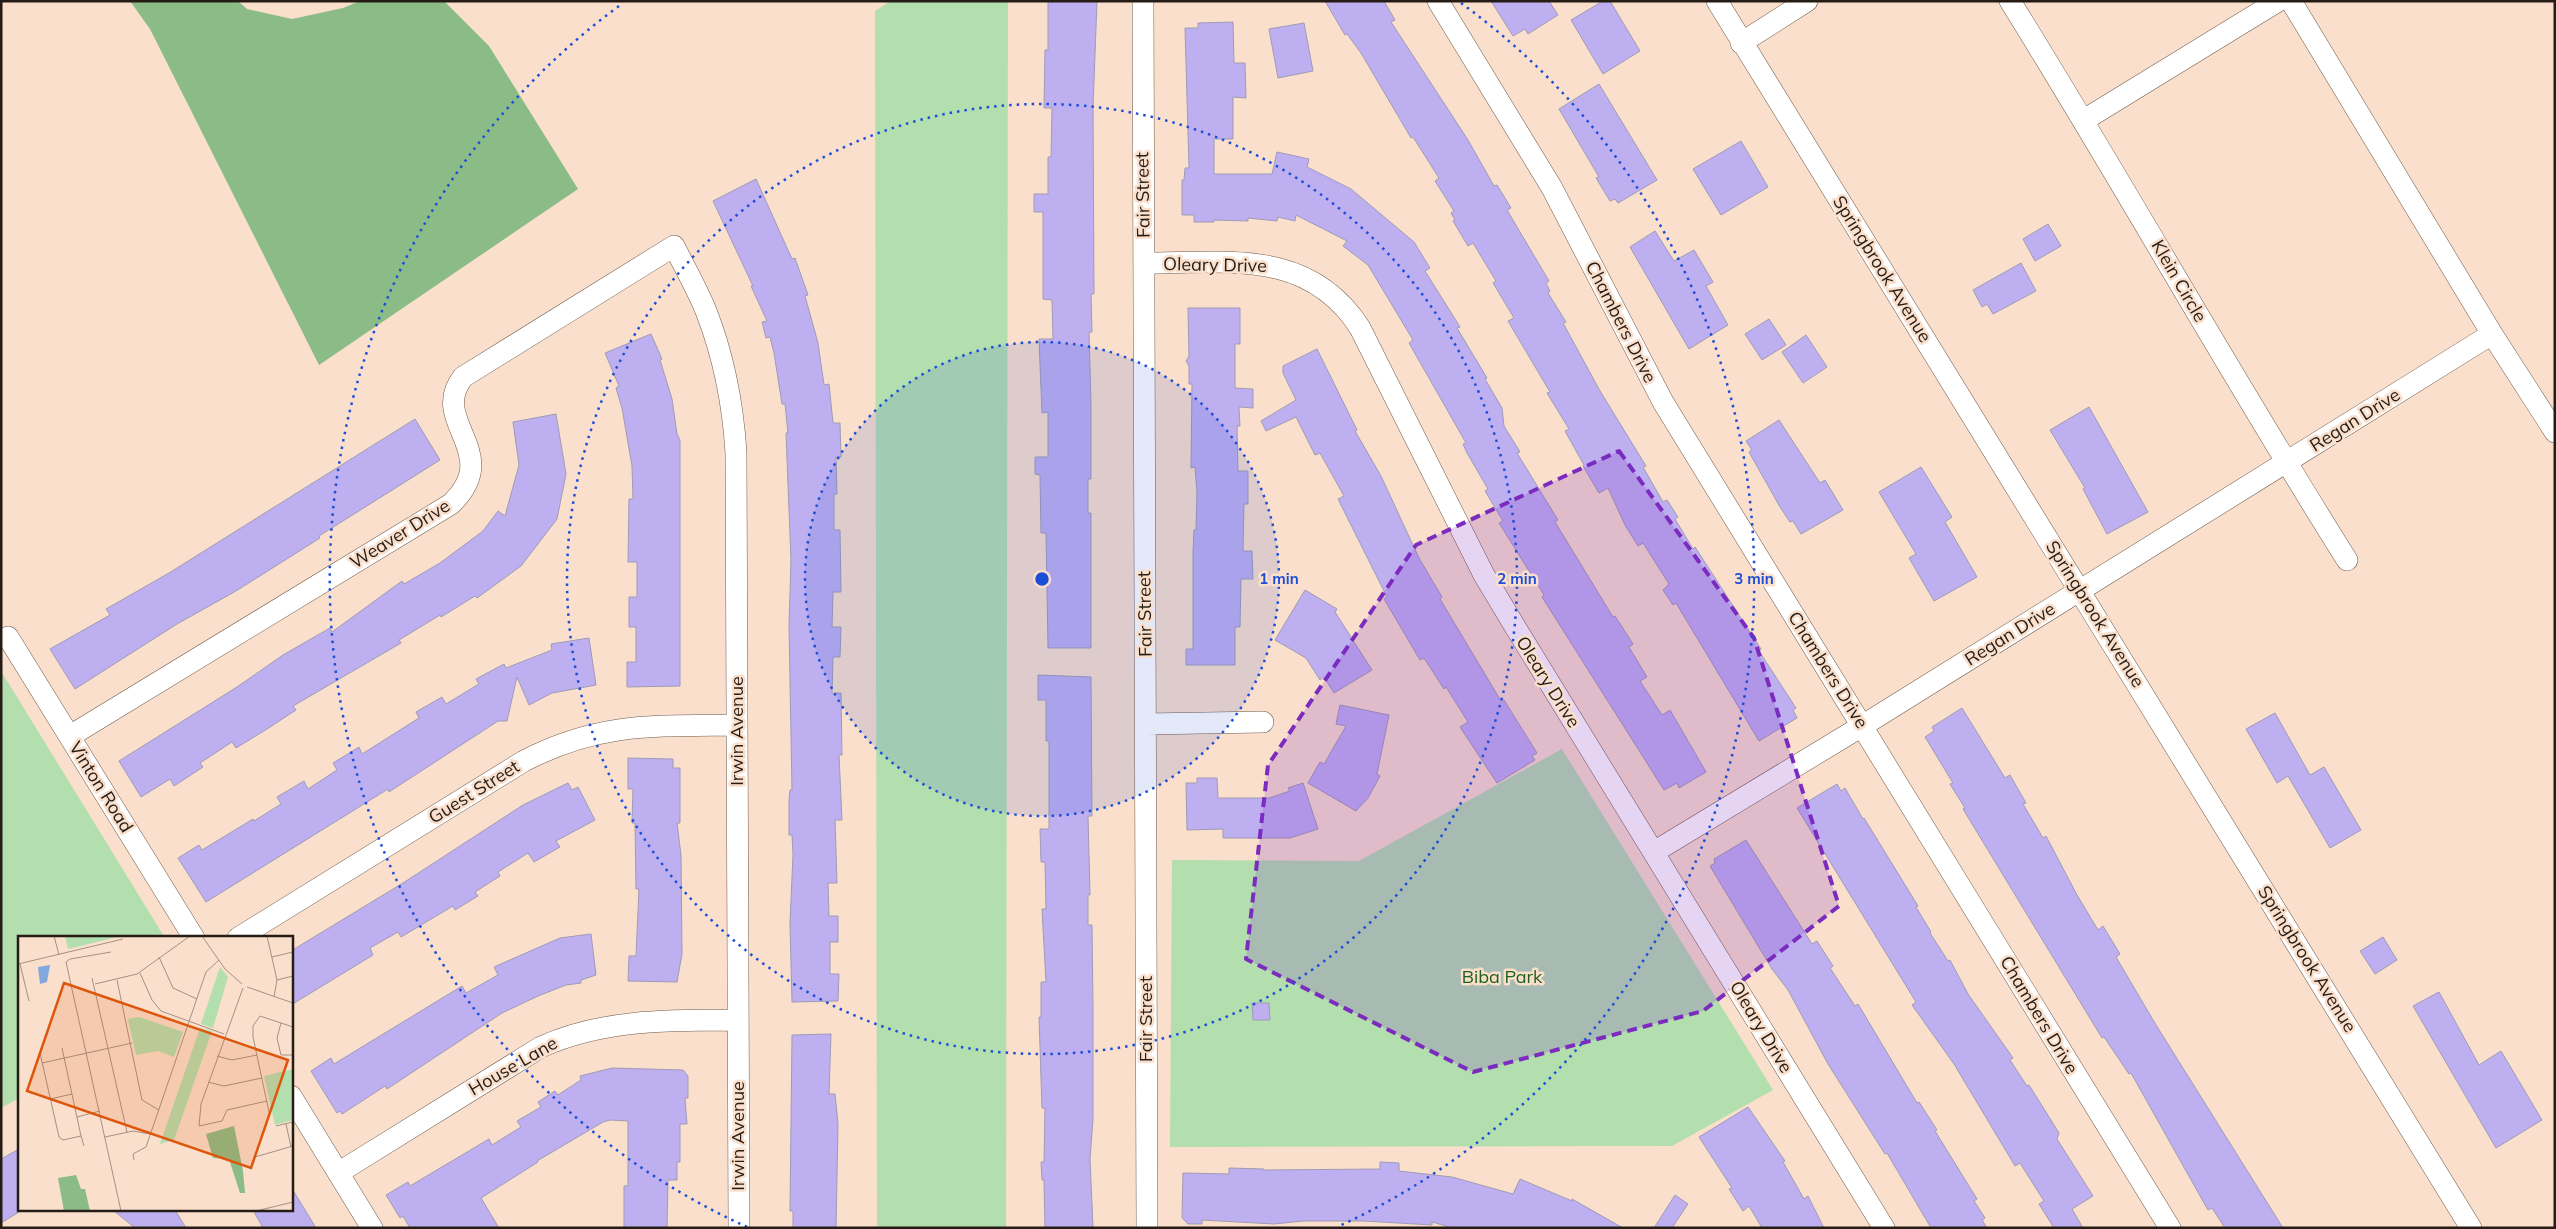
<svg xmlns="http://www.w3.org/2000/svg" width="2556" height="1229" viewBox="0 0 2556 1229" font-family="Mulish,sans-serif">
  <style>
    .green { fill: #b3dfaf }
    .forest { fill: #8bbc87 }
    .building { fill: #beb0f0; stroke: #9f9bb5 }
    .lines { fill: none; stroke-linecap: round; stroke-linejoin: round }
    .street-casing { stroke: #705b4a; stroke-width: 22 }
    .street { stroke: #fff; stroke-width: 21 }
    .marked { fill: #7b2cbf; fill-opacity: 0.2; stroke: #7b2cbf; stroke-width: 4; stroke-dasharray: 10 6; stroke-linejoin: round }
    .ring { fill: none; stroke: #1d4ed8; stroke-width: 2.5; stroke-dasharray: 2.5 5 }
    .labels { text-anchor: middle; stroke-width: 5; stroke-linejoin: round; paint-order: stroke }
    .street-label { font-size: 18px; fill: #251c15; stroke: #f9dfcc }
    .park-label { font-size: 18px; fill: #1e611d; stroke: #f9dfcc }
    .inset-road { fill: none; stroke: #a49183; stroke-width: 1 }
    .view { fill: #de560c; fill-opacity: 0.15; stroke: #de560c; stroke-width: 2.5 }
    .inset-edge { fill: none; stroke: #251c15; stroke-width: 2.5 }
    .centre { fill: #1d4ed8; stroke: #f9dfcc; stroke-width: 2.5 }
    .ring-label { font-size: 15px; text-anchor: middle; font-weight: bold; fill: #1d4ed8; stroke: #f9dfcc; stroke-width: 5; stroke-linejoin: round; paint-order: stroke }
  </style>
  <rect width="100%" height="100%" fill="#f9dfcc"/>
  <path class="green" d="M890,1H1008L1006,1228H877L875,11Z
    M1,671L165,938H19V1098L1,1108Z
    M1562,749L1773,1090L1672,1146L1170,1147L1172,860L1359,861Z"/>
  <path class="forest" d="M130,1H238L247,9L292,19L343,8L360,1H444L489,46L578,189L319,365L150,29Z"/>
  <path class="building" d="M1048,1H1097L1093,107L1094,294H1091L1092,332H1089L1091,405V479H1088V513H1091V648H1048L1046,533H1041L1040,475L1035,474V457H1048V412L1042,413L1039,339H1053L1052,300L1043,299V212H1034V194H1048V157H1051L1052,108H1044L1045,50H1048Z
    M1325,1H1384L1395,20L1391,22L1468,140L1494,186L1497,185L1511,208L1507,210L1549,281L1546,283L1550,291L1548,293L1566,322L1563,323L1600,391L1646,466L1643,467L1663,502L1667,500L1678,517L1675,519L1693,549L1695,547L1761,649L1759,651L1796,708L1793,710L1797,718L1759,741L1676,603L1673,605L1663,590L1669,584L1643,543L1638,546L1625,525L1608,488L1599,493L1583,466L1584,465L1565,431L1569,429L1547,393L1550,392L1508,321L1514,318L1493,283L1496,281L1473,243L1468,246L1453,221L1455,220L1451,213L1454,211L1435,181L1439,178L1413,137L1411,138L1361,53L1347,34L1345,35Z
    M1491,1H1549L1558,15L1528,34L1525,29L1513,36Z
    M1603,1H1610L1640,51L1603,74L1571,20Z
    M1233,22L1234,63H1245L1246,98L1233,97V139H1214V174H1272L1277,152L1309,159L1307,167L1351,189L1414,242L1430,268L1425,271L1460,327L1457,328L1487,378L1485,379L1502,408L1504,426L1520,452L1517,453L1558,520L1555,522L1613,617L1615,616L1633,644L1629,647L1647,677L1640,681L1662,715L1670,710L1706,772L1679,788L1677,783L1664,790L1542,597L1544,595L1499,523L1503,521L1485,491L1488,489L1467,453L1463,444L1466,443L1409,343L1413,340L1368,265L1343,246L1347,241L1296,215L1295,221L1278,217L1277,221L1248,218V221L1214,220V222H1194V215H1182V180H1184L1185,168H1189L1185,28H1198V23Z
    M1304,23L1313,71L1278,78L1269,29Z
    M1599,84L1657,180L1618,203L1615,199L1610,201L1596,178L1599,177L1559,109Z
    M1741,141L1768,187L1721,215L1693,169Z
    M756,179L792,259L795,258L808,295L805,296L818,343L824,385L829,384L833,423H840L841,457H836L837,494H834V530H840L841,592H833L832,627H841L840,657H833L832,693H841L842,755H839L842,820H835L837,883H828L829,916H838V942H830V974H839L838,1001L792,1002L790,924L793,854L792,835H789V800L790,790H792L789,625L791,560L786,433H788L785,404H782L774,353L770,337L766,338L762,322L767,321L751,286H753L713,201Z
    M2048,224L2061,246L2035,261L2023,239Z
    M1655,231L1674,261L1694,250L1713,282L1706,286L1728,325L1689,349L1630,247Z
    M2021,263L2036,291L1993,314L1987,304L1982,307L1973,290Z
    M1188,308H1240V344H1235V388L1253,389V408L1239,407L1240,426H1237L1238,471H1248V504H1244L1243,551H1252L1253,579H1241L1240,627H1235V665H1186V649H1193V551L1194,530H1196L1197,492L1195,467L1191,468L1192,384H1189V366L1186,361L1189,356Z
    M1769,319L1786,345L1762,360L1745,334Z
    M651,334L662,359L660,360L672,399L677,434L680,440V686L627,687V662H636V627H629V597H637V562H628L629,499H633L632,466L622,408L616,388L619,386L605,353Z
    M1806,335L1827,367L1803,383L1782,352Z
    M1317,349L1357,430L1355,431L1381,476L1419,558L1442,597L1440,599L1501,701L1504,700L1537,753L1532,756L1535,760L1497,783L1460,727L1468,722L1446,687L1444,689L1424,658L1420,660L1384,599L1387,597L1338,499L1344,496L1320,453L1315,455L1296,417L1266,431L1261,421L1296,400L1283,373V366Z
    M2089,407L2148,512L2107,534L2083,489L2085,488L2050,430Z
    M556,414L566,474L557,519L521,566L477,598L475,596L441,617L440,615L399,640L401,643L293,706L296,710L267,729L236,748L232,742L200,763L203,767L174,786L170,779L141,797L119,761L237,687L283,655L330,628L332,632L402,581L404,584L440,563L483,531L498,511L505,516L519,465L513,422Z
    M415,419L440,460L319,536L320,538L236,591L177,624L75,689L50,649L110,615L106,609L169,573Z
    M1779,420L1820,483L1825,480L1843,510L1801,534L1793,521L1790,522L1780,507L1749,452L1752,450L1746,441Z
    M1921,467L1952,517L1945,522L1977,577L1934,601L1909,558L1916,554L1879,492Z
    M1305,590L1337,609L1335,612L1372,670L1334,693L1324,677L1320,680L1306,658L1275,640Z
    M589,638L596,685L552,693L529,705L517,677L507,721H498L389,792L388,789L206,902L178,858L199,845L202,850L253,819L254,821L281,804L277,797L304,781L308,789L337,770L333,763L359,747L362,754L419,718L416,712L442,697L446,704L479,684L476,679L504,664L506,668L552,650L551,644Z
    M1038,675L1091,677L1092,816H1088L1090,895H1088V925H1092L1093,1009V1118L1090,1159L1093,1228H1045L1044,1180H1042L1041,1162H1044L1045,1108H1042L1039,1017H1041V982H1046L1042,909H1046L1045,862H1041L1040,829H1049V741H1046V700H1038Z
    M1340,705L1389,715L1377,774L1380,776L1368,798L1356,811L1308,783L1320,762L1324,764L1346,726L1336,724Z
    M1962,708L2005,778L2010,775L2026,803L2023,804L2043,838L2046,836L2077,895L2098,930L2103,926L2120,954L2116,957L2156,1025L2283,1228H2225L2212,1208L2208,1210L2131,1073L2129,1074L2104,1037L2102,1038L1963,809L1965,808L1950,784L1953,783L1925,737L1934,731L1932,727Z
    M2275,713L2310,775L2324,767L2361,830L2330,848L2288,776L2277,783L2246,729Z
    M628,758L673,759V768H680V823H677L681,855L682,954L677,982L628,981L629,956H636L639,889H636L635,823H632L633,789H628Z
    M1197,778H1217L1218,798H1269L1290,791L1288,788L1303,783L1318,829L1290,838H1223V829L1187,830L1186,783H1197Z
    M568,783L572,790L578,787L595,820L556,841L560,847L534,862L528,853L498,872L500,876L475,892L478,896L455,910L453,906L401,937L398,932L370,948L373,955L291,1005V951L403,883L523,805Z
    M1837,784L1841,791L1845,788L1863,819L1864,818L1918,906L1916,907L1931,932L1930,933L1948,961L1950,960L1968,994L2013,1058L2010,1060L2027,1086L2029,1085L2059,1133L2057,1139L2093,1196L2072,1209L2083,1228H2054L2039,1204L2044,1201L2020,1163L2015,1166L1954,1064L1912,1005L1916,1002L1797,808Z
    M1746,840L1812,944L1817,941L1833,966L1830,968L1855,1006L1858,1004L1917,1103L1919,1102L1937,1130L1935,1131L1977,1199L1974,1201L1985,1218L1982,1220L1987,1228H1931L1887,1153L1885,1154L1828,1064L1788,990L1772,969L1710,866L1715,863L1714,859Z
    M591,934L596,975L581,980V983L566,985L538,996L502,1013L387,1089L385,1086L342,1114L340,1111L337,1113L311,1071L331,1058L334,1064L462,986L466,993L498,975L494,967L560,938Z
    M2383,937L2397,960L2375,974L2360,951Z
    M2439,992L2479,1065L2501,1051L2542,1120L2496,1148L2413,1006Z
    M1252,1003H1269L1270,1020H1253Z
    M831,1034L829,1094H835L838,1124L836,1228H793V1211H790L792,1035Z
    M612,1068L683,1070L688,1076V1098H685L687,1124H680V1162H677V1180H668L667,1228H624V1186H628V1121L610,1120L603,1122L537,1161L538,1162L481,1198L499,1228H410L403,1216L400,1218L386,1195L408,1182L410,1186L489,1139L492,1145L521,1127L517,1121L541,1107L538,1102L555,1091L558,1095L581,1080L580,1076Z
    M1748,1107L1785,1161L1783,1162L1804,1199L1808,1196L1824,1228H1762L1749,1206L1743,1211L1729,1189L1732,1188L1699,1137Z
    M19,1149V1212L1,1223V1159Z
    M1380,1162L1399,1163V1171L1452,1177L1513,1194L1520,1179L1572,1201V1199L1623,1228H1453L1432,1222V1225L1364,1221H1303L1274,1224L1202,1220V1224H1188L1182,1218L1183,1173L1229,1174V1168L1264,1169V1170L1380,1169Z
    M291,1187L316,1228H263L253,1210H291Z
    M1675,1195L1688,1204L1672,1228H1654Z
    M113,1210H175L186,1228H135Z"/>
  <g class="lines">
    <defs>
      <path id="street" d="M1143,1L1147,1228
        M1438,1L1552,188L1663,402L2170,1228
        M1717,1L2471,1228
        M2010,1C2125,186 2231,376 2347,560
        M2291,1L2492,334L2555,432
        M1741,43L1807,1
        M2084,120L2278,1
        M1144,263C1226,263 1309,248 1360,328L1484,575L1514,625L1884,1228
        M8,637L194,938
        M1146,724L1263,722
        M70,736L451,504C505,452 428,422 463,377L674,246C685,268 697,289 706,311C724,357 733,404 736,453L739,1228
        M1654,852L1862,726L2492,334
        M238,938L524,761C599,722 655,726 736,725
        M291,1096L372,1228
        M338,1173L541,1047C603,1019 670,1020 738,1020"/>
    </defs>
    <use href="#street" class="street-casing"/>
    <use href="#street" class="street"/>
  </g>
  <path class="marked" d="M1619,451L1754,638L1839,906L1703,1011L1473,1072L1246,959L1268,765L1416,545Z"/>
  <circle cx="1042" cy="579" r="237" fill="#1d4ed8" fill-opacity=".12"/>
  <g class="ring">
    <circle cx="1042" cy="579" r="237"/>
    <circle cx="1042" cy="579" r="475"/>
    <path d="M747 1227A712 712 0 0 1 623 3M1461 3A712 712 0 0 1 1337 1227"/>
  </g>
  <g class="labels">
    <g class="street-label">
      <text transform="translate(1143 195) rotate(-91)" y="6">Fair Street</text>
      <text transform="translate(1215 265) rotate(1)" y="6">Oleary Drive</text>
      <text transform="translate(1882 269) rotate(58)" y="6">Springbrook Avenue</text>
      <text transform="translate(2179 281) rotate(60)" y="6">Klein Circle</text>
      <text transform="translate(1621 322) rotate(63)" y="6">Chambers Drive</text>
      <text transform="translate(2355 420) rotate(-32)" y="6">Regan Drive</text>
      <text transform="translate(400 534) rotate(-32)" y="6">Weaver Drive</text>
      <text transform="translate(1145 614) rotate(-91)" y="6">Fair Street</text>
      <text transform="translate(2095 614) rotate(58)" y="6">Springbrook Avenue</text>
      <text transform="translate(2010 634) rotate(-32)" y="6">Regan Drive</text>
      <text transform="translate(1828 670) rotate(58)" y="6">Chambers Drive</text>
      <text transform="translate(1548 682) rotate(58)" y="6">Oleary Drive</text>
      <text transform="translate(737 731) rotate(-90)" y="6">Irwin Avenue</text>
      <text transform="translate(101 787) rotate(58)" y="6">Vinton Road</text>
      <text transform="translate(474 792) rotate(-32)" y="6">Guest Street</text>
      <text transform="translate(2307 959) rotate(58)" y="6">Springbrook Avenue</text>
      <text transform="translate(2039 1015) rotate(59)" y="6">Chambers Drive</text>
      <text transform="translate(1146 1019) rotate(-90)" y="6">Fair Street</text>
      <text transform="translate(1761 1027) rotate(59)" y="6">Oleary Drive</text>
      <text transform="translate(513 1066) rotate(-30)" y="6">House Lane</text>
      <text transform="translate(738 1136) rotate(-90)" y="6">Irwin Avenue</text>
    </g>
    <g class="park-label">
      <text x="1502" y="983">Biba Park</text>
    </g>
  </g>
  <g transform="translate(18 936)">
    <rect width="275" height="275" fill="#f9dfcc"/>
    <path d="M47,0H103L50,13ZM202,31L210,41L195,92L183,88ZM121,81L165,96L156,121L140,115L118,119L110,83ZM182,92L194,95L156,204L142,208ZM275,133V184L257,189L246,140Z" fill="#b3dfaf"/>
    <path d="M216,190L225,235L227,257H222L211,223L195,222L188,198ZM58,239L63,253H67L72,275H46L40,242Z" fill="#8bbc87"/>
    <path d="M32,29L29,46L22,48L20,31Z" fill="#82a8df"/>
    <path class="inset-road" d="M36,0L41,19M184,0L207,33L224,48M249,0L259,44L256,61M93,16L52,23L48,26L103,275M141,21L155,52L179,63M254,21L275,16M0,28L105,3M2,28L11,65M122,37L134,64L143,75L206,98M74,42L109,196M99,44L124,164L141,174M259,44L275,40M77,48L119,38L172,0M229,51L275,67M225,52L183,168L181,190L204,185L209,174L249,165M263,87L259,102L263,119H275M44,112L63,200M22,117L41,201L45,204L63,200L66,210M199,120L214,124L239,119M24,127L114,107M190,146L206,150L244,142M32,163L54,158M251,176L235,101V90L242,80L275,91M59,181L82,175M268,188L273,211M258,190L275,186M87,201L115,195L132,198M237,221L275,210M116,224L115,218L128,211L188,36L201,24M238,275L275,266"/>
    <path class="view" d="M46,47L270,124L233,232L9,155Z"/>
    <rect width="275" height="275" class="inset-edge"/>
  </g>
  <circle cx="1042" cy="579" r="8" class="centre"/>
  <g class="ring-label">
    <text x="1279" y="584">1 min</text>
    <text x="1517" y="584">2 min</text>
    <text x="1754" y="584">3 min</text>
  </g>
  <rect width="2556" height="1229" fill="none" stroke="#251c15" stroke-width="5"/>
</svg>
